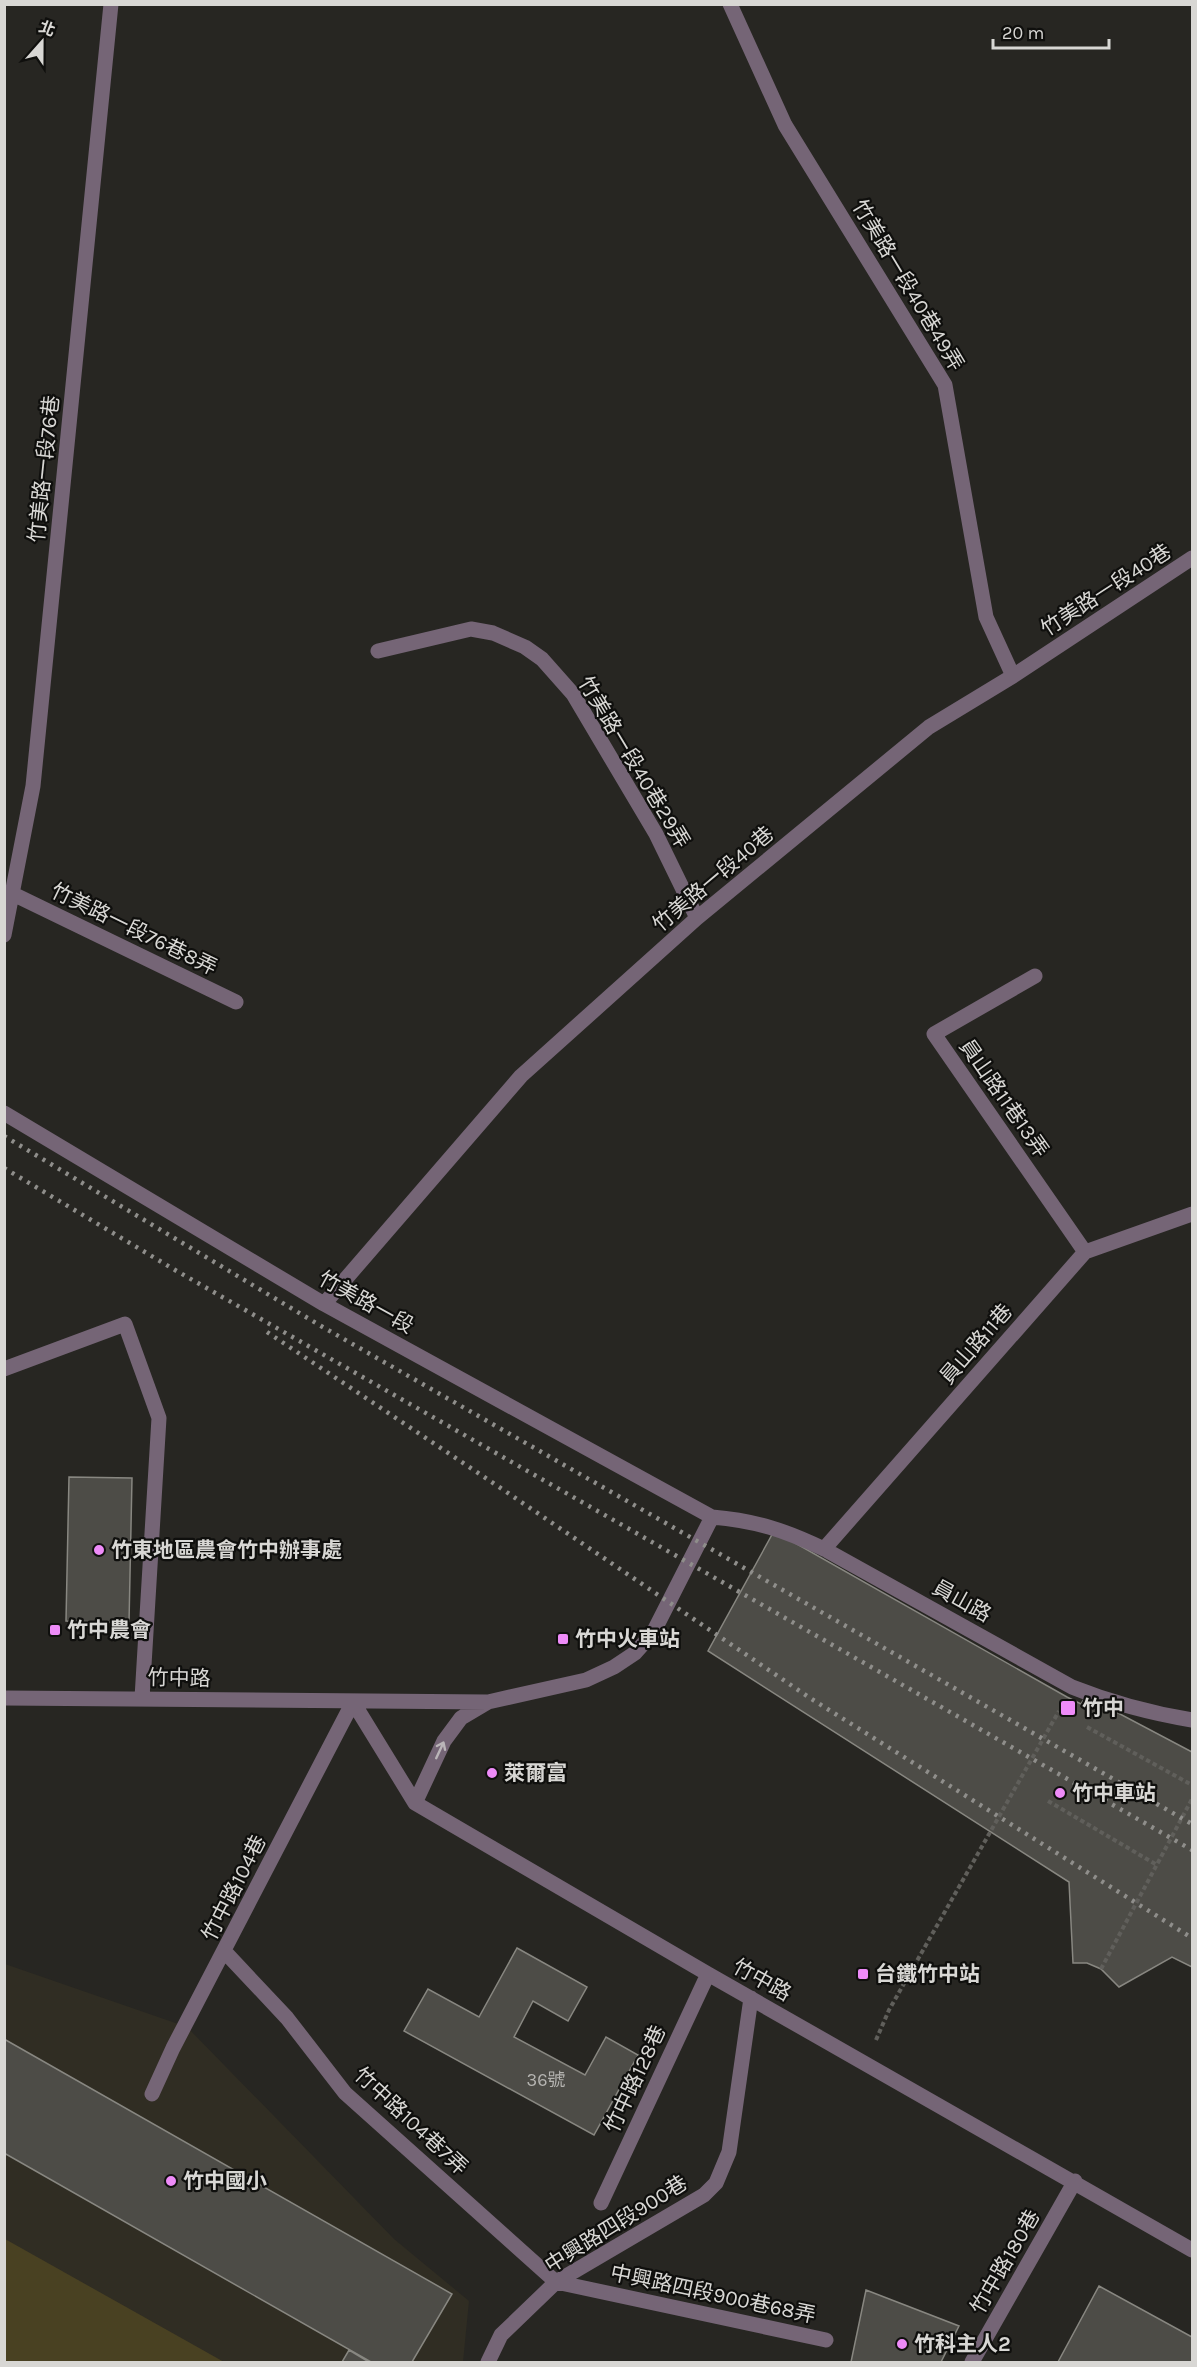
<svg xmlns="http://www.w3.org/2000/svg" width="1197" height="2367" viewBox="0 0 1197 2367" font-family="Karla,'Noto Sans TC',sans-serif">
  <style>
    .built { fill: #302d23 }
    .green { fill: #494122 }
    .building { fill: #4d4c47; stroke: #888781; stroke-width: 1.5 }
    .lines { fill: none; stroke-linecap: round; stroke-linejoin: round }
    .path { stroke: #605f5b; stroke-width: 4; stroke-dasharray: 4.5 3; stroke-linecap: butt }
    .minor { stroke: #756576; stroke-width: 15 }
    .rail { stroke: #8f8e8b; stroke-width: 4.5; stroke-dasharray: 3 6; stroke-linecap: butt }
    .oneway { stroke: #bab5b8 }
    .poi-dot { fill: #ee8bf8; stroke: #0f0f0d; stroke-width: 2 }
    .labels { text-anchor: middle; stroke-width: 4.5; stroke-linejoin: round; paint-order: stroke }
    .number-label { font-size: 18px; fill: #b5b4b1 }
    .street-label { font-size: 21px; fill: #d8d7d4; stroke: #0f0f0d }
    .poi-label { font-size: 21px; font-weight: bold; fill: #d8d7d4; stroke: #0f0f0d; text-anchor: start }
  </style>
  <rect width="100%" height="100%" fill="#272622"/>
  <path class="built" d="M5,1964L187,2027L394,2239L469,2301L463,2362H5Z"/>
  <path class="green" d="M4,2239H5L224,2362H5Z"/>
  <path class="building" d="M69,1477L132,1478L129,1623L66,1621Z
    M774,1531L1067,1697L1081,1704L1086,1696L1192,1752V1967L1172,1957L1119,1987L1101,1969L1087,1963H1073L1069,1882L708,1651Z
    M517,1948L587,1987L568,2021L533,2001L514,2037L585,2075L606,2037L638,2055L594,2135L404,2031L428,1989L479,2017Z
    M4,2039L452,2294L412,2362H371L4,2153Z
    M1099,2286L1192,2337V2362H1058Z
    M866,2290L959,2326L941,2362H851Z
    M349,2350L369,2362H342Z"/>
  <g class="lines">
    <path class="path" d="M1087,1727L1192,1785
      M1048,1801L1157,1865
      M1101,1969L1192,1799
      M876,2040L889,2010L1059,1711"/>
    <path class="minor" d="M730,4L785,125L945,385L986,617L1013,676
      M378,651L471,629L493,633L525,647L542,659L573,694L656,834L697,918
      M13,894L236,1002
      M4,935L33,786L111,4
      M1035,976L934,1034L1085,1252
      M4,1113L324,1304L712,1517C757,1521 784,1530 824,1549L1072,1687C1112,1703 1150,1713 1192,1720
      M324,1304L521,1076L697,918L929,727L1013,676L1192,558
      M4,1369L125,1324L159,1418L142,1698
      M824,1549L1085,1252L1192,1214
      M4,1698L488,1702L586,1680L614,1667L635,1653L653,1633L712,1517
      M353,1702L415,1803L708,1974L1192,2250
      M415,1803L444,1741L461,1718L488,1702
      M225,1952L287,2018L345,2093L556,2282L826,2340
      M152,2094L173,2048L353,1702
      M601,2203L708,1974
      M488,2362L501,2335L556,2282L704,2195L716,2183L729,2152L751,1998
      M972,2362L1075,2181"/>
    <path class="rail" d="M4,1136L321,1326L1192,1824
      M4,1168L175,1270L1192,1850
      M267,1332L505,1491L810,1698L1192,1938"/>
  </g>
  <defs><path id="oneway-shaft" d="M-6 0H5M1.5-3L5.5 0L1.5 3" fill="none" stroke-width="1.6" stroke-linecap="round" stroke-linejoin="round" transform="scale(1.5)"/></defs>
  <use class="oneway" href="#oneway-shaft" transform="translate(440 1750) rotate(-65)"/>
  <g class="poi-dot">
    <circle cx="99" cy="1550" r="6"/>
    <rect x="49" y="1624" width="12" height="12" rx="3"/>
    <rect x="557" y="1633" width="12" height="12" rx="3"/>
    <rect x="1060" y="1700" width="16" height="16" rx="3"/>
    <circle cx="492" cy="1773" r="6"/>
    <circle cx="1060" cy="1793" r="6"/>
    <rect x="857" y="1968" width="12" height="12" rx="3"/>
    <circle cx="171" cy="2181" r="6"/>
    <circle cx="902" cy="2344" r="6"/>
  </g>
  <g class="labels">
    <g class="number-label">
      <text x="546" y="2086">36號</text>
    </g>
    <g class="street-label">
      <text transform="translate(908 285) rotate(59)" y="7">竹美路一段40巷49弄</text>
      <text transform="translate(44 469) rotate(-84)" y="7">竹美路一段76巷</text>
      <text transform="translate(1106 590) rotate(-33)" y="7">竹美路一段40巷</text>
      <text transform="translate(634 762) rotate(59)" y="7">竹美路一段40巷29弄</text>
      <text transform="translate(713 879) rotate(-40)" y="7">竹美路一段40巷</text>
      <text transform="translate(134 929) rotate(26)" y="7">竹美路一段76巷8弄</text>
      <text transform="translate(1004 1098) rotate(55)" y="7">員山路11巷13弄</text>
      <text transform="translate(366 1302) rotate(29)" y="7">竹美路一段</text>
      <text transform="translate(976 1344) rotate(-49)" y="7">員山路11巷</text>
      <text transform="translate(962 1601) rotate(29)" y="7">員山路</text>
      <text transform="translate(179 1678) rotate(1)" y="7">竹中路</text>
      <text transform="translate(234 1888) rotate(-63)" y="7">竹中路104巷</text>
      <text transform="translate(762 1980) rotate(29)" y="7">竹中路</text>
      <text transform="translate(635 2079) rotate(-65)" y="7">竹中路128巷</text>
      <text transform="translate(411 2121) rotate(43)" y="7">竹中路104巷7弄</text>
      <text transform="translate(616 2224) rotate(-32)" y="7">中興路四段900巷</text>
      <text transform="translate(1005 2262) rotate(-60)" y="7">竹中路180巷</text>
      <text transform="translate(713 2294) rotate(12)" y="7">中興路四段900巷68弄</text>
    </g>
    <g class="poi-label">
      <text x="111" y="1557">竹東地區農會竹中辦事處</text>
      <text x="67" y="1637">竹中農會</text>
      <text x="575" y="1646">竹中火車站</text>
      <text x="1082" y="1715">竹中</text>
      <text x="504" y="1780">萊爾富</text>
      <text x="1072" y="1800">竹中車站</text>
      <text x="875" y="1981">台鐵竹中站</text>
      <text x="183" y="2188">竹中國小</text>
      <text x="914" y="2351">竹科主人2</text>
    </g>
  </g>
  <rect width="1197" height="2367" fill="none" stroke="#d8d7d4" stroke-width="12"/>
  <g transform="translate(42 42) rotate(21)" stroke="#0f0f0d" stroke-width="4.5" paint-order="stroke">
  <path d="M0-4.5L10 22L0 15L-10 22Z" fill="#d8d7d4"/>
  <text y="-9" font-size="16" font-weight="bold" text-anchor="middle" fill="#d8d7d4">北</text>
  </g>
  <path d="M993 39v9h116v-9" fill="none" stroke="#d8d7d4" stroke-width="3"/>
  <text x="1002" y="39" font-size="18" fill="#d8d7d4" stroke="#0f0f0d" stroke-width="4.5" paint-order="stroke">20 m</text>
</svg>
